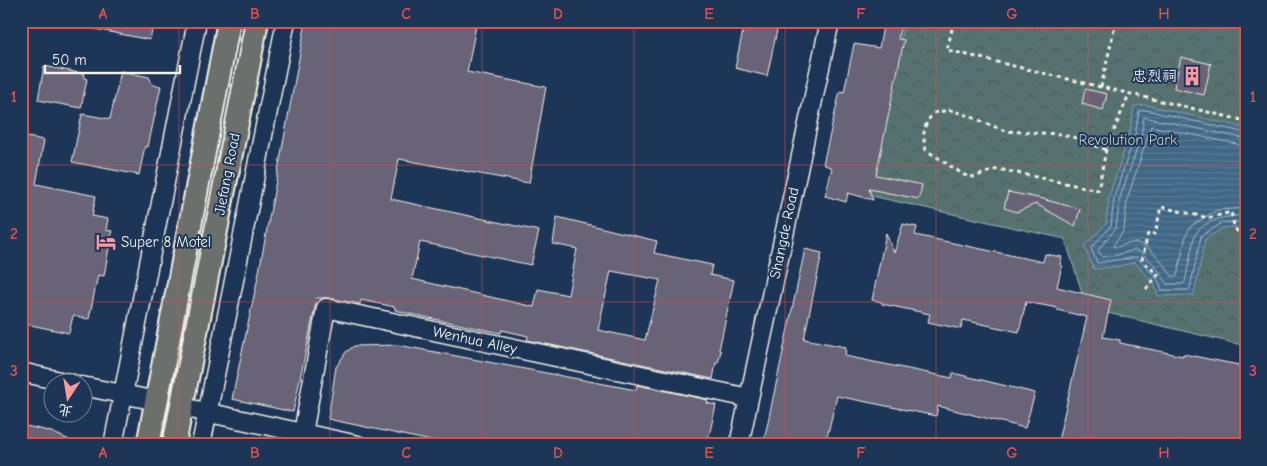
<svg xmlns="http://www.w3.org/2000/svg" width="1267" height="466" viewBox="0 0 1267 466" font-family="'Comic Neue','LXGW WenKai TC',sans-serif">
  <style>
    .forest { fill: url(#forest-crowns); stroke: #a5b2ac }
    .water { fill: url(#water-rules); stroke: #879ead }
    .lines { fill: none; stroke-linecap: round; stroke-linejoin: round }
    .shore { stroke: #acbac1; stroke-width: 1 }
    .building { fill: #696478; stroke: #f4f1e8; fill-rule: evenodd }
    .minor-casing { stroke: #f4f1e8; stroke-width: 21 }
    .major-casing { stroke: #f4f1e8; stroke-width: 26 }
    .path { stroke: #f4f1e8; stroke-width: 3; stroke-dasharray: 4 4; stroke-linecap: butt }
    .minor { stroke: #1d3557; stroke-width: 18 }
    .major { stroke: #6c706d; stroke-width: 22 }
    .grid { fill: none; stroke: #dc504e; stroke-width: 1; stroke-opacity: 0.55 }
    .labels { text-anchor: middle; stroke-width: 4; stroke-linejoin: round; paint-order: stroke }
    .poi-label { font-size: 15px; fill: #f4f1e8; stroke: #1d3557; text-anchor: end }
    .park-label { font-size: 15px; fill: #bdc5be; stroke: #1d3557 }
    .street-label { font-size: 15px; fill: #f4f1e8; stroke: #1d3557 }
    .neatline { fill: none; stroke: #dc504e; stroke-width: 2 }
    .grid-label { font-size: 16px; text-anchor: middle; font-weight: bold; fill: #dc504e }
  </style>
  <defs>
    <pattern id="forest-crowns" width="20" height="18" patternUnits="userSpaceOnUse" patternTransform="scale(1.25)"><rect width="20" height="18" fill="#567270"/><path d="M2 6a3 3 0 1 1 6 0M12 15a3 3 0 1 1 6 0" fill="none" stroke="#4f5b59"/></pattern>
    <pattern id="water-rules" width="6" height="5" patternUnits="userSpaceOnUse" patternTransform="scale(1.25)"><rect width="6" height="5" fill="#3f6786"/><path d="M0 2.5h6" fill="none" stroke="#5b7d97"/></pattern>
  </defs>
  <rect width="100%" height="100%" fill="#1d3557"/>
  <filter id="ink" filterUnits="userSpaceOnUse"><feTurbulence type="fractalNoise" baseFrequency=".02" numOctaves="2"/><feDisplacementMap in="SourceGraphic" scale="10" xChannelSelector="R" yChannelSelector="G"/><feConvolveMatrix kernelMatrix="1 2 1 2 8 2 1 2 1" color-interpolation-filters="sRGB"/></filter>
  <g filter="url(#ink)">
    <path class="forest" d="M904,21H1246V346L1087,308L1065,239L867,195Z"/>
    <path class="water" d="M1146,105L1246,128V226L1223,228L1205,239L1194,295L1158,296L1154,284L1135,262L1120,266L1094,269L1084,246L1106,224L1109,196L1130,133L1134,106Z"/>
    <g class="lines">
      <path class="shore" d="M1246,133L1146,110L1139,111L1135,135L1114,197L1111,226L1091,248L1097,263L1137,257L1158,280L1162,290H1188L1190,288L1201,236L1222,223L1246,221
        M1246,139L1144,117L1141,137L1120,198L1116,228L1098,250L1102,257C1108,256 1113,256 1118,255C1124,253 1129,251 1134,250C1144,250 1163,275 1167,284H1183L1185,282L1194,237C1202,219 1229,216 1246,215
        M1246,146L1151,126L1127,200L1124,230L1113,246L1116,247C1122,246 1129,242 1136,243C1150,244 1164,265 1172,276H1177L1186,235L1191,226L1217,210L1246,208"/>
    </g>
    <path class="building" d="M91,21H154L150,40L90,28Z
      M306,21H477L467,72L546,87L529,183L399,159L391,199L539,231L531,265L420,242L412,279L534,307L538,289L568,295L577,249L553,244L557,217L657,241L654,253L712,265L710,275L734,280L719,350L721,351L718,363H716L713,379L527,340L528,336L502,330L501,333L415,315L395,310V307L361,300L360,304L328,298H317L293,412L232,399L258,277ZM611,271L660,280L645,340L598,330Z
      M745,21H779L767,76L735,68Z
      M884,21L901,24L898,39L904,40L876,175L922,185L919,199L869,189L873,200L848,193L846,202L825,196L832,168L823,164L840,91L844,92L854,44L879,48Z
      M1181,57L1211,64L1204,95L1174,88Z
      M44,66L85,74L84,78L87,79L81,108L38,100Z
      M121,71L149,77L153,85L161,86L148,147L145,146L139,175L72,162L82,114L110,119Z
      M1085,89L1107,94L1103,110L1082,104Z
      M21,136L44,140L36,184L96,196L92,216L108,219L106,230L112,231L104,276L98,275L89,319L73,316L69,333L21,323Z
      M1008,192L1048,200H1046L1080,209L1075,226L1036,204L1017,212L1004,208Z
      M903,224L917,227L915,235L1043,262L1045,254L1062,257L1060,265H1062L1057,287L1111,300L1103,337L1120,340V343L1183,356V354L1239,365V368L1246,370V445H1202L1181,440L1180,444L1168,441V445H1057L1087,317L1057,310L1058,308L1026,302L1019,332L963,320L961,329L928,322L930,314L882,304V302L872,300L886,233L894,253Z
      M805,249L822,253L804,339L846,347L845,356L952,378L953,373L1035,393L1025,428L938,406L936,416L837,396L825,445H763Z
      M398,345L636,390L637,385L708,400L707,403L716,405L707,445H450L328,419L336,367L346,352L354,346Z
      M21,425L49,431L81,445H21Z"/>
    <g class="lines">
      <defs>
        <path id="minor" d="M21,372L73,384
          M82,386L157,401
          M182,407L358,445
          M303,433L326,308L749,398
          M113,445L197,21
          M201,445L286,21
          M739,445L830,21"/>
        <path id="major" d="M148,445L229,21
          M174,445L257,21"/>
      </defs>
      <use href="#minor" class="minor-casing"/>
      <use href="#major" class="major-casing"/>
      <path class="path" d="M954,21L947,50L1101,87
        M1116,21L1101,87L1246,121
        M1106,150L1080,139L1060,134L1005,131L964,114L949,110L933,113C923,127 922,133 926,150L964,175L973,177L998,169L1098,190L1106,150L1129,94
        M1146,289L1158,275L1142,260L1148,233L1155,234L1161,207L1209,218L1231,212C1234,223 1233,234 1246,235"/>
      <use href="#minor" class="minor"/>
      <use href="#major" class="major"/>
    </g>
  </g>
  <path class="grid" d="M179,21V445M330,21V445M482,21V445M634,21V445M785,21V445M936,21V445M1088,21V445M21,165H1246M21,302H1246"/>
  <defs>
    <symbol id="building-bare" viewBox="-9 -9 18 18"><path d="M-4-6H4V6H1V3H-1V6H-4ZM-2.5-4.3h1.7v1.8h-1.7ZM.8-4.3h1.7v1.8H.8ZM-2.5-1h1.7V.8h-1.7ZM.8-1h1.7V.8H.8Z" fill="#ff9aa2" stroke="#1d3557" stroke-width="2.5" paint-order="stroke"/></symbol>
    <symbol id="hotel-bare" viewBox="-9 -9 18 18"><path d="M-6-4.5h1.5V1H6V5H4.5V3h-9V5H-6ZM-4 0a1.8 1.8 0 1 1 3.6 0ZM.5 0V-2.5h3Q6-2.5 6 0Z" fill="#ff9aa2" stroke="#1d3557" stroke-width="2.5" paint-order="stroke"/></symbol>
  </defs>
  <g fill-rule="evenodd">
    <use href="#building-bare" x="1178" y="62" width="28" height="28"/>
    <use href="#hotel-bare" x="92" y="228" width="28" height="28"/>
  </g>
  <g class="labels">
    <g class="poi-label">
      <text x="1177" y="81">忠烈祠</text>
      <text x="121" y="247" text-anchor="start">Super 8 Motel</text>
    </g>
    <g class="park-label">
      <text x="1128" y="145">Revolution Park</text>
    </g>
    <g class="street-label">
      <text transform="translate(227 174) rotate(-79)" y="5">Jiefang Road</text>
      <text transform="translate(784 233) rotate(-78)" y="5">Shangde Road</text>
      <text transform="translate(475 340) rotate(12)" y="5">Wenhua Alley</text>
    </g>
  </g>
  <rect width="1267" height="466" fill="none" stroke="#1d3557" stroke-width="55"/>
  <g transform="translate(68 398) rotate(192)"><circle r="24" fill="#1d3557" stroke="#738091"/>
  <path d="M0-4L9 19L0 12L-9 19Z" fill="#ff9aa2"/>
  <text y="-8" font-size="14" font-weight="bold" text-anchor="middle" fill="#f4f1e8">北</text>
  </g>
  <path d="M45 65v8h135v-8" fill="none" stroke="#f4f1e8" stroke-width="2.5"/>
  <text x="52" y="65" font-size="15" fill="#f4f1e8" stroke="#1d3557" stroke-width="4" paint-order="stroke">50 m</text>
  <rect x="28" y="28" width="1212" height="410" class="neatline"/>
  <g class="grid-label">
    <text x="103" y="19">A</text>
    <text x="255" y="19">B</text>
    <text x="406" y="19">C</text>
    <text x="558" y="19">D</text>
    <text x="709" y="19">E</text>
    <text x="861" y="19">F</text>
    <text x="1012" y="19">G</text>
    <text x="1164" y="19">H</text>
    <text x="14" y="102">1</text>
    <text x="1253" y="102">1</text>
    <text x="14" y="239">2</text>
    <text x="1253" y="239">2</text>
    <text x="14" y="376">3</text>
    <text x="1253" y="376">3</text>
    <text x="103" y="458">A</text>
    <text x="255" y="458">B</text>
    <text x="406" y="458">C</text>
    <text x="558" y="458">D</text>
    <text x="709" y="458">E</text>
    <text x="861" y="458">F</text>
    <text x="1012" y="458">G</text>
    <text x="1164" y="458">H</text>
  </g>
</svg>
